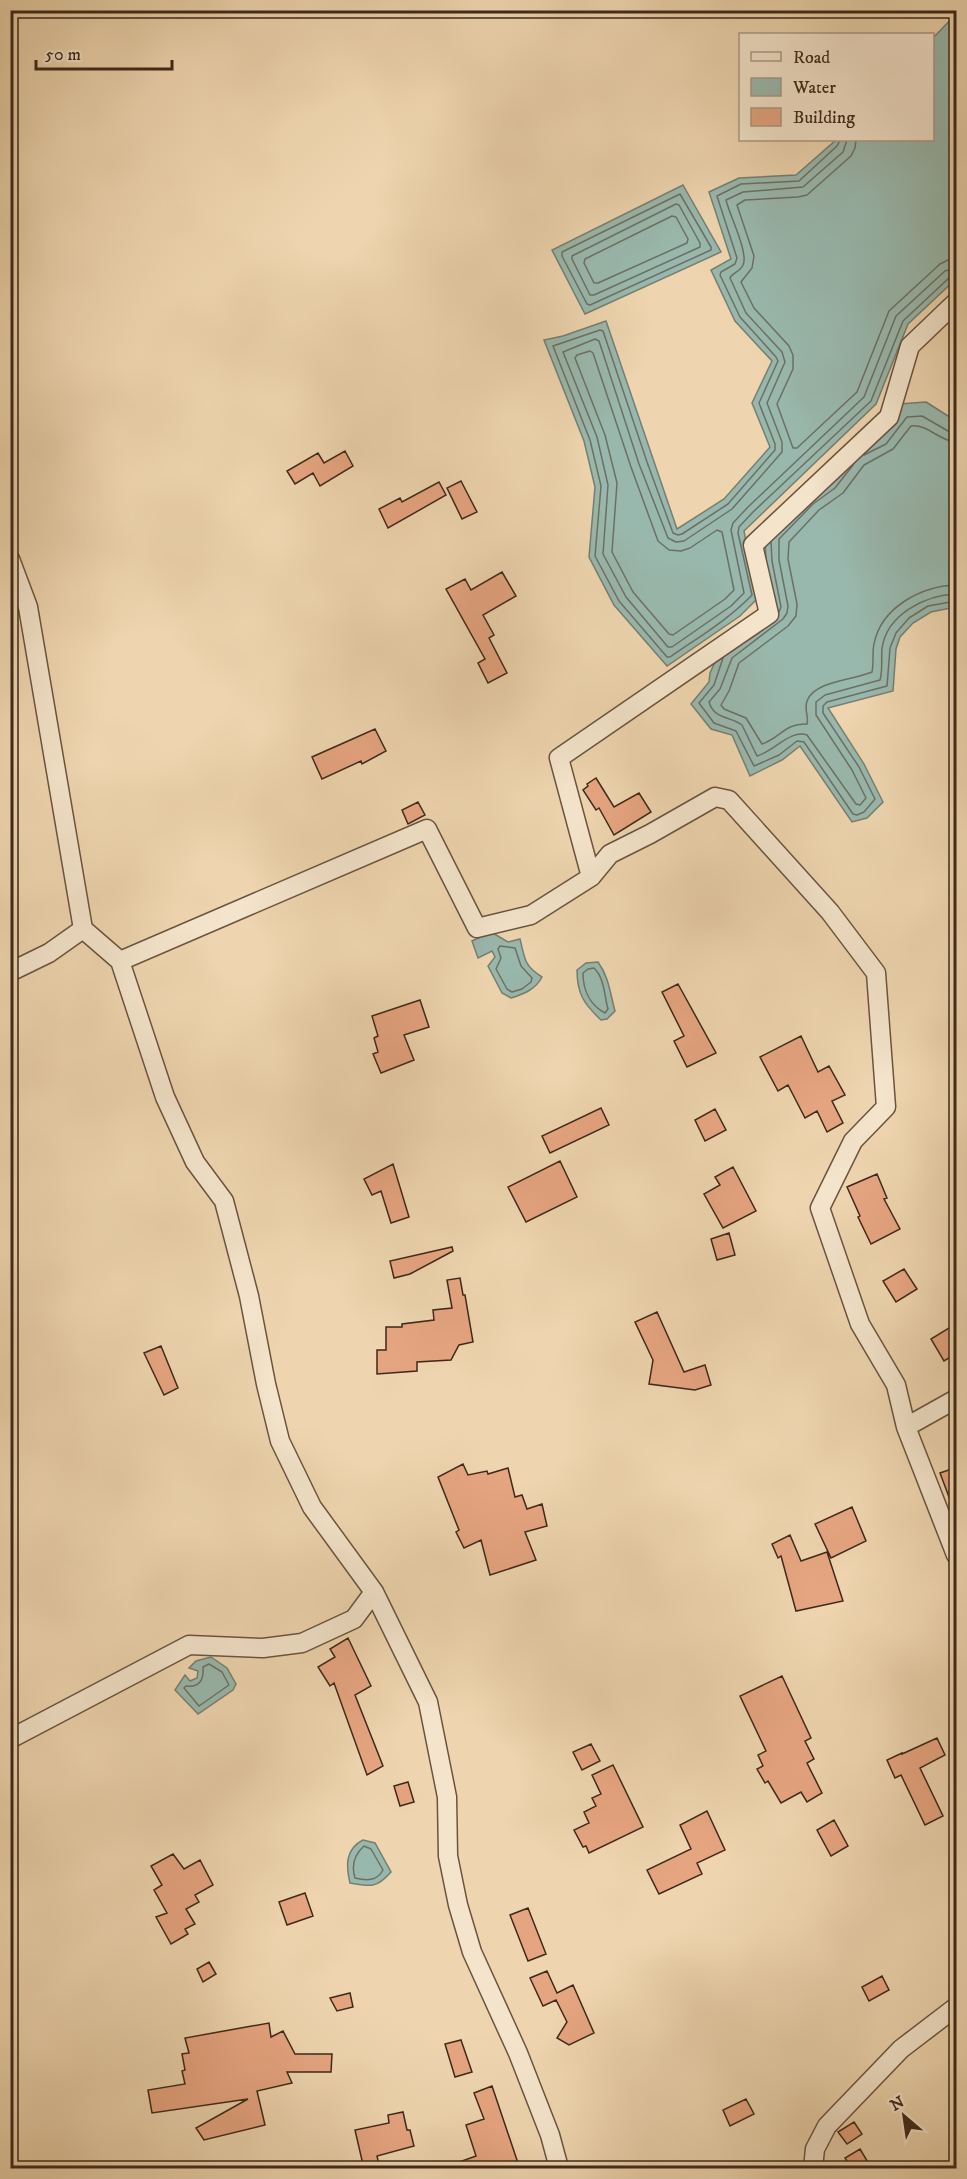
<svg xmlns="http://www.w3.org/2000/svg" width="967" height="2179" viewBox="0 0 967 2179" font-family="'IM FELL DW Pica',serif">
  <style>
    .water { fill: #99b8ad; stroke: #757f72; stroke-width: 1.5 }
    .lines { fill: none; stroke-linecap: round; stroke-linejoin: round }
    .shore { stroke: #6c7064; stroke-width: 1.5 }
    .building { fill: #e6a581; stroke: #3e291a; stroke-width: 1.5 }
    .minor-casing { stroke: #6a543f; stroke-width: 21 }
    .minor { stroke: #f4e4cb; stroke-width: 18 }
  </style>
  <rect width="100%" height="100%" fill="#eed5af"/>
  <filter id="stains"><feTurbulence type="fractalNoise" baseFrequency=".00333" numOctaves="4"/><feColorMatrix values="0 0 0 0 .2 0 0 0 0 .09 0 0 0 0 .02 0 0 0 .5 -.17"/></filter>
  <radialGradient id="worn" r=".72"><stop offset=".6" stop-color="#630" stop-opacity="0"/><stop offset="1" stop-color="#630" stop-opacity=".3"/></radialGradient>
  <path class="water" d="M956,14V279L908,324L876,404L744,531L751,567L760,596L740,616L667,666L614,605L589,557L595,487L584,441L544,340L563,336L606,321L677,529L724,499L770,447L752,403L772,361L735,321L711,270L731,259L709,192L739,178L796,175L836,140H932L933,38Z
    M683,185L721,252L585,314L552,250Z
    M926,402L956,421V607L931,612L913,623L900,637L896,649L893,691L828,708L864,764L883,802L867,818L852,822L800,746L782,760L750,776L732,735L711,729L691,704L709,682L710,673L721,649L775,608L766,561L765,535L899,404Z
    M491,932L508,942L520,939C525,959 524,966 542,977C536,989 524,994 511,998L502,993L488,966L495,957L492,951L478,958L472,941Z
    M598,962C609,977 610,993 615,1011L607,1019L601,1020C584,1004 577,994 577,970L586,963Z
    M211,1657L227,1668L236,1684L233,1690L198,1714L175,1690L185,1675L190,1681L197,1678L198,1671L189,1668L196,1661Z
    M363,1840L375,1843L391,1872C377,1888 371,1887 350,1883C346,1866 345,1849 363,1840Z"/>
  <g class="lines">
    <path class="shore" d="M840,140L837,146L799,181L741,184L717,196L737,258L735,264L721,272L720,275L740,317L776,357L778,361L759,403L775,444V450L728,504L682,534L678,535L673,533L647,462L603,331L600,330L553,346L590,440L601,486L595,556L619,601L667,657H670C699,637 728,620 752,595L738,533L739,527L753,512L871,401L903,321L950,277L956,275
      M847,140L843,152L803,187L743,192L726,200C729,214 749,253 743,265C740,272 732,273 730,278L746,313L782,352L785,362L767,403L782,442V452L732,509L684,541L676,542L668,538L639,464L599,341L595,339L563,352L597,437L608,485L603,554L626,597L668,647H672L731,606L744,593L731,530L733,523L748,507L864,397L896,316L945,271L956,268
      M856,140L855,148L851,156L807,195L798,197L745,200L737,205L754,256L752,268L741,282L754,308L789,346L793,355V369L777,404L793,448H797L857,392L889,311L940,264L948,260L956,259
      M680,194L711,247V250L590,305L587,304L562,256V252Z
      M676,204L679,205L700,243V247L594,295H590L572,259V256Z
      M672,216L676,217L688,239L687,243L598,283H594L584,263L585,259Z
      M590,351L593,353L631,467L658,541L669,550L681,551L690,548L717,530L722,532L734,590L725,599L673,635L669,634L633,592L612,552L617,483L605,435L575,358L577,355Z
      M956,442C939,441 928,424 911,426L893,449L864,465L843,493L819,510L789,542L788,559L797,604L796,616L788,626L739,663L729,691L721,705L724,709L746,718L762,744C781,738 784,723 807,724C809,717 804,710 807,701C814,681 854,680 872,672C874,663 872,653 874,644C881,607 922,586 956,585
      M864,455L886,444L907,417L922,416L948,431L956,433
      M853,465L835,488L813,504L779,539V560L788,606L787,613L783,619L732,658L720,689L709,702C714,719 729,716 742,725L757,756C774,751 791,729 807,735L856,804L860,805L866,798L852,770L816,715V702L825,695L880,680C883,670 881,659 882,648C887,614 926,595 956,594
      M771,542L772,561L781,607L779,612
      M723,658L714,685L699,703L714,723L736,731L754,766L779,755L797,741L804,742L853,814L857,815L864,812L875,799L859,767L823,713V706L827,702L887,686L890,648L896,633L909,618L928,606L956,601
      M500,946L515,948L521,966L532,978L531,982L522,989L512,992L507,989L496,969L501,958L498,949Z
      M594,968C605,979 604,995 608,1009L605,1013C590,1005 583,990 583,973L588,969Z
      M209,1664L222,1672L229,1685L199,1706L184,1688L186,1686C200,1688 204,1679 203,1667Z
      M364,1846L371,1849L383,1870C377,1881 367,1881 355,1878C351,1865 354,1855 364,1846Z"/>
  </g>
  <path class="building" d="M345,451L353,466L320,486L313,473L295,484L287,471L318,453L324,463Z
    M461,481L477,512L462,519L447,488Z
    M439,482L446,495L388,528L379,509L400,498L402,502Z
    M502,572L516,596L483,615L494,635L489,638L507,673L488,683L478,663L485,659L446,589L465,579L471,590Z
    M375,729L386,751L362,764L361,761L322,779L312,757Z
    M596,778L614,807L639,793L651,812L614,835L599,808L596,810L583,790L588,786L587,784Z
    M418,802L425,815L408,824L402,810Z
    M678,984L716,1053L687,1067L674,1041L684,1036L662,992Z
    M420,1000L429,1027L404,1035L414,1060L381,1073L373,1054L378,1052L374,1038L378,1036L372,1016Z
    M801,1036L818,1072L829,1066L845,1095L832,1101L843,1123L827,1132L817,1111L805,1118L788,1085L778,1091L760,1057Z
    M601,1108L609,1125L550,1153L542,1136Z
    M715,1109L726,1130L705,1141L695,1120Z
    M560,1161L577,1197L526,1222L508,1187Z
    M393,1164L409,1217L391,1223L381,1191L372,1195L364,1179Z
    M733,1167L756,1211L723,1228L704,1194L720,1185L715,1177Z
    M877,1174L887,1198L884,1199L900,1229L871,1244L858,1217L860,1216L847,1187Z
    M729,1233L735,1255L717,1260L711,1239Z
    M452,1247L453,1251L410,1274L394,1278L390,1261Z
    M904,1269L917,1289L896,1302L883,1281Z
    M460,1278L463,1295H465L473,1342L459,1345L451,1360L417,1362V1371L377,1374V1350H386V1327H402V1324L434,1320L433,1310L452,1308L447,1280Z
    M657,1312L684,1372L705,1365L711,1385L695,1390L649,1384L653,1360L635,1322Z
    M957,1323V1353L944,1361L931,1339Z
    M161,1346L178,1388L164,1395L144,1353Z
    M463,1464L468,1475L487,1471L488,1474L508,1468L515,1497L522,1495L527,1509L542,1504L547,1526L525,1532L536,1560L490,1575L481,1540L464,1548L456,1532L459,1530L438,1477Z
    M957,1467V1513H955L940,1473Z
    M852,1507L866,1541L831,1558L815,1524Z
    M790,1535L801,1561L827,1552L843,1601L796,1611L781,1556L778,1558L772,1544Z
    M348,1638L371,1686L355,1695L383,1766L367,1775L334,1683L330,1686L318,1667L335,1657L330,1649Z
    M782,1676L811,1738L805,1741L814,1759L807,1763L822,1793L807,1802L801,1792L781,1803L768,1781L765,1783L757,1769L763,1766L758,1755L766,1751L740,1696Z
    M937,1738L945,1755L920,1768L943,1816L925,1825L901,1775L895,1778L887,1760L902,1753V1754Z
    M591,1744L600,1761L582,1770L573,1752Z
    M613,1765L643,1827L589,1853L586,1846L583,1847L574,1830L589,1823L584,1812L596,1806L592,1798L601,1794L592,1775Z
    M408,1782L414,1802L400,1806L394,1786Z
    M707,1811L725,1850L697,1863L702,1874L659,1894L647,1870L691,1849L680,1825Z
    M834,1820L848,1846L831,1856L817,1830Z
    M173,1854L184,1869L200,1860L213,1885L195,1895L199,1902L186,1909L195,1924L185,1929L188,1934L171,1944L156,1917L167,1913L154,1890L162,1885L151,1866Z
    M305,1893L313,1916L287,1925L279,1902Z
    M528,1908L546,1954L528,1961L510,1915Z
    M209,1962L216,1974L203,1982L197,1969Z
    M547,1971L557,1993L573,1985L594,2033L569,2045L557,2038L567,2022L556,2000L543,2006L530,1978Z
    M882,1976L889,1990L869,2001L862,1987Z
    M350,1993L353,2007L337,2011L330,1998Z
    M269,2023L271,2037L283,2031L295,2054H332L331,2072H287L292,2083L257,2091L265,2125L204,2140L196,2128L248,2099L152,2113L148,2090L185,2084L182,2071L185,2070L182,2054L189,2053L185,2038Z
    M461,2040L472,2072L455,2077L445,2044Z
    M492,2086L520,2169H448V2166L476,2156L466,2125L484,2119L474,2093Z
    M746,2099L754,2114L730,2126L723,2110Z
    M403,2112L407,2130H410L414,2146L377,2156L380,2169H364L355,2130L389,2123L388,2115Z
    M854,2122L862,2134L847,2144L838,2132Z
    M860,2149L872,2169H852L845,2158Z"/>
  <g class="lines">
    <defs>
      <path id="minor" d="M10,559L28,607L83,929
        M591,877L610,854L650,834L715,797L729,800L830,912L876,973L886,1107L853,1141L820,1208L860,1324L896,1385L906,1427
        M120,961L165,1097L195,1162L224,1201L249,1296L266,1384L280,1441L312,1507L374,1592L428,1702L447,1797L448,1856L458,1905L472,1952L518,2053L550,2135L559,2168
        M10,972L49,953L83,929L120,961L427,829L477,928L531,915L591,877L559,758L769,614L753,545L889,417L910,346L956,302
        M956,1399L906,1427L956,1555
        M10,1739L189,1645L263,1648L302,1643L354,1619L374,1592
        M813,2168L815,2149L827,2126L901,2049L956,2007"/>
    </defs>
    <use href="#minor" class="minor-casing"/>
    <use href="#minor" class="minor"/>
  </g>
  <rect width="967" height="2179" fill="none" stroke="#eed5af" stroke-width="36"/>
  <rect x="12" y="12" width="943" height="2155" fill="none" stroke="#3e291a" stroke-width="3"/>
  <rect x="18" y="18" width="931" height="2143" fill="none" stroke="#3e291a" stroke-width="1.5"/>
  <rect x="739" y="33" width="195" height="108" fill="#f4e4cb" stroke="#ab9984" stroke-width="1.5"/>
  <rect x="751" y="52" width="30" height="9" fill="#f4e4cb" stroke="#ab9984" stroke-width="1.5"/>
  <text x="793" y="63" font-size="18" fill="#3e291a">Road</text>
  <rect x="751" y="78" width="30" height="18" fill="#99b8ad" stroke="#ab9984" stroke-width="1.5"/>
  <text x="793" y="93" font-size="18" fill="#3e291a">Water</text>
  <rect x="751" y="108" width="30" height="18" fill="#e6a581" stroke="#ab9984" stroke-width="1.5"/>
  <text x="793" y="123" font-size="18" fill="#3e291a">Building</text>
  <g transform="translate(904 2116) rotate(331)" stroke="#f4e4cb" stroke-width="4.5" paint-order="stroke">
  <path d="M0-4.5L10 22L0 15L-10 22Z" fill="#3e291a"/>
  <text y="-9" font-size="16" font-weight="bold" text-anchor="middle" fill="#3e291a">N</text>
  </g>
  <path d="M36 60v9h136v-9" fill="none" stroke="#3e291a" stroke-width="3"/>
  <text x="45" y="60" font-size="18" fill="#3e291a" stroke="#f4e4cb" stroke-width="4.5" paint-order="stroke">50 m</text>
  <rect width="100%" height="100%" filter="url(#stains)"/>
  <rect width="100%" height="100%" fill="url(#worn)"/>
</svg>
